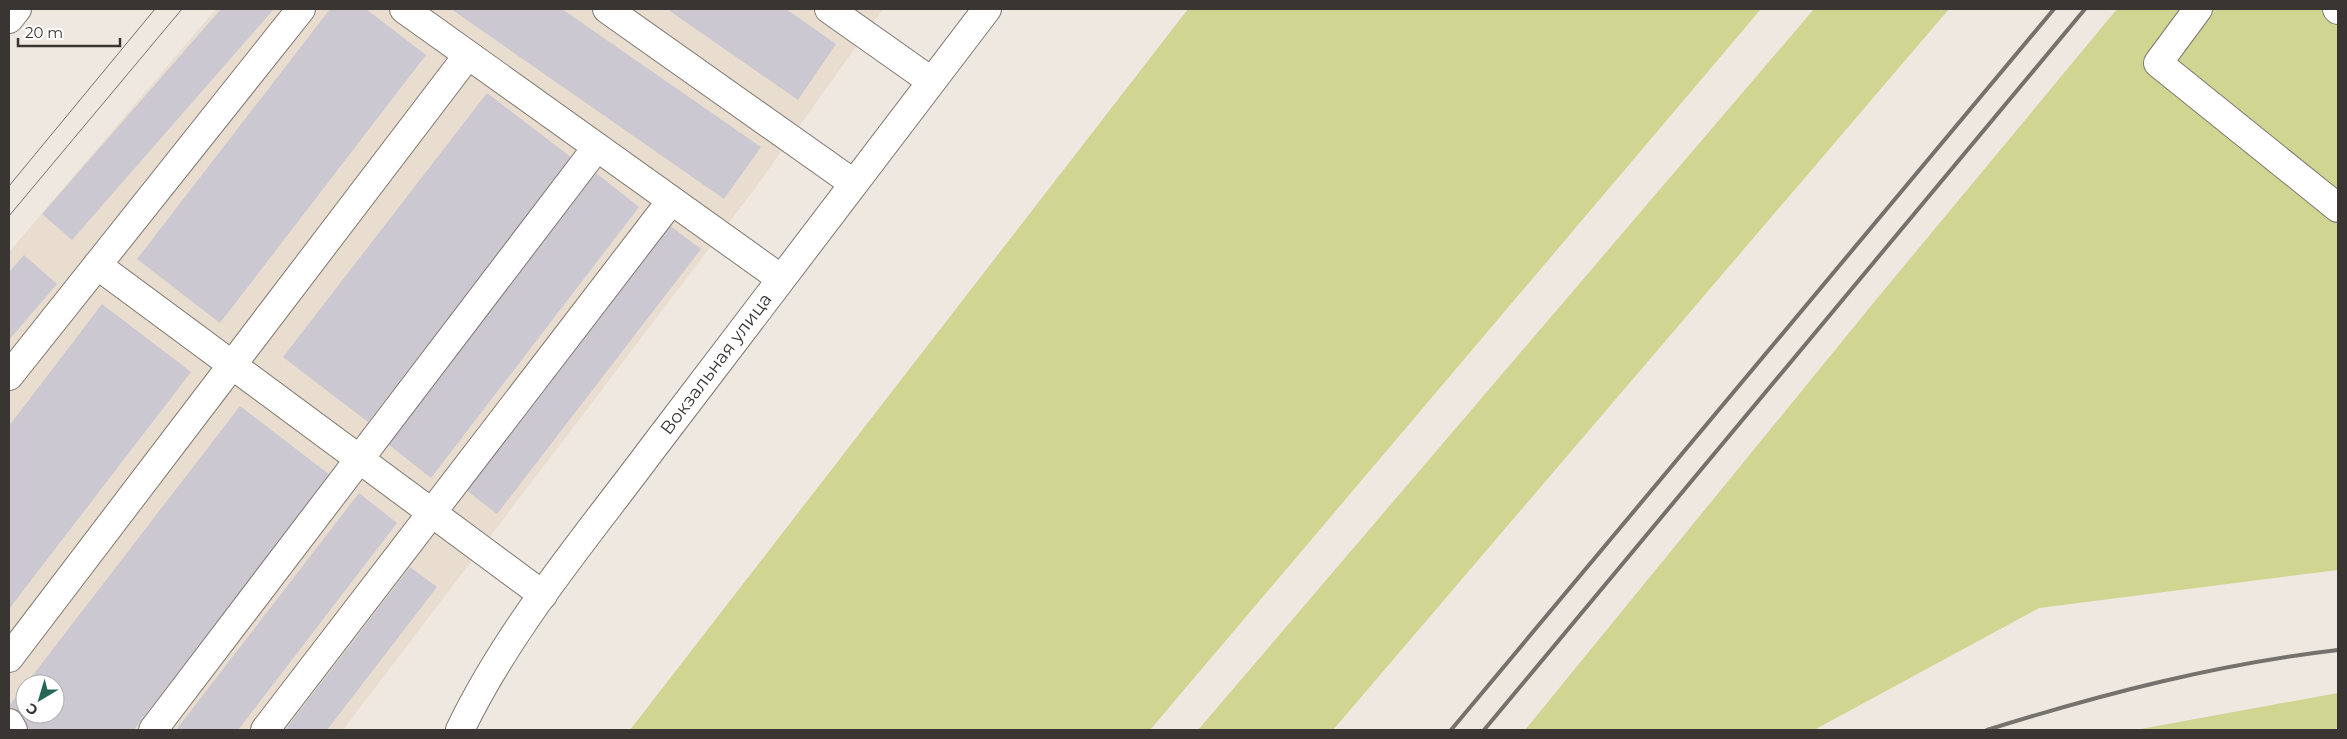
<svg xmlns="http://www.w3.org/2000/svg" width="2347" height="739" viewBox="0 0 2347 739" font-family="Montserrat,sans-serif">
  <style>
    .built { fill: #e9ddcf; fill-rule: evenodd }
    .green { fill: #d0d592 }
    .building { fill: #ccc8d1 }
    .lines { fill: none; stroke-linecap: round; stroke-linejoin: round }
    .minor-casing { stroke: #7f7871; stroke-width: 30 }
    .major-casing { stroke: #7f7871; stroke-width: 30 }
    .minor { stroke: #fff; stroke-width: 28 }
    .major { stroke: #fff; stroke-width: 28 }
    .tram { stroke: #75716c; stroke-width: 1 }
    .rail { stroke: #75716c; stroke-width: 4 }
    .labels { text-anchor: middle; stroke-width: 4; stroke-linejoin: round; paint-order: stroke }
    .street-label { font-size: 18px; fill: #383532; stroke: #fff }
  </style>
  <rect width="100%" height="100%" fill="#efe8e0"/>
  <path class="built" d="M216,9H883L756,187L343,730H9V252ZM25,684H55V714H25Z"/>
  <path class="green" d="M1188,9H1761L1150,730H630Z
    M1814,9H1949L1333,730H1198Z
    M2117,9H2338V570L2039,608L1814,730H1525L1875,301Z
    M2338,693V730H2135Z"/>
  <path class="building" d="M221,9H274L72,240L42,214Z
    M330,9H366L426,55L220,323L137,259Z
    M451,9H562L761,147L724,199Z
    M667,9H786L836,44L798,100Z
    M487,93L572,158L368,422L283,357Z
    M596,173L639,207L431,478L388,444Z
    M669,225L701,249L497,514L466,490Z
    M24,255L57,284L9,340V272Z
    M102,304L191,372L9,609V426Z
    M240,406L330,475L134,730H26L9,717V706L25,685V714H55V684H26Z
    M359,493L397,523L238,730H176Z
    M410,567L437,587L327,730H285Z"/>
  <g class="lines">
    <defs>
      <path id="minor" d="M404,9L780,278
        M607,9L853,183
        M829,9L931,81
        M2198,9L2158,63L2338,208
        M2337,9L2338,10
        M9,19L17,9
        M97,265L543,595
        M9,376L301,9
        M9,658L468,55
        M9,723L13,730
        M153,730L597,147
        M265,730L671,201"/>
      <path id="major" d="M460,730C509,628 585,539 652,449C763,301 875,155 987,9"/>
    </defs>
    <use href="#minor" class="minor-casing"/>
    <use href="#major" class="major-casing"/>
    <use href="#minor" class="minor"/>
    <use href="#major" class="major"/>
    <path class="tram" d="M9,186L155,9
      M9,216L182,9"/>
    <path class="rail" d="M1451,730L2054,9
      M1484,730L2085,9
      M1987,730C2102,694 2218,664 2338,650"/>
  </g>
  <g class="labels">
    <g class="street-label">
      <text transform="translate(716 364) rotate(-53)" y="6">Вокзальная улица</text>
    </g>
  </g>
  <rect width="2347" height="739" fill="none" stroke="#383532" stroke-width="20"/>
  <g transform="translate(40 699) rotate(218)"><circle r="24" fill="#ffffff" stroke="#afaead"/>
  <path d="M0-4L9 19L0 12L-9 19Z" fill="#266757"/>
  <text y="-8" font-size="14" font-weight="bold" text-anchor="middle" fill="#383532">С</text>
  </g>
  <path d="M18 38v8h102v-8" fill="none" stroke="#383532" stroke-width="2.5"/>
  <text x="25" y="38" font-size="15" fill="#383532" stroke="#ffffff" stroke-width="4" paint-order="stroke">20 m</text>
</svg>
